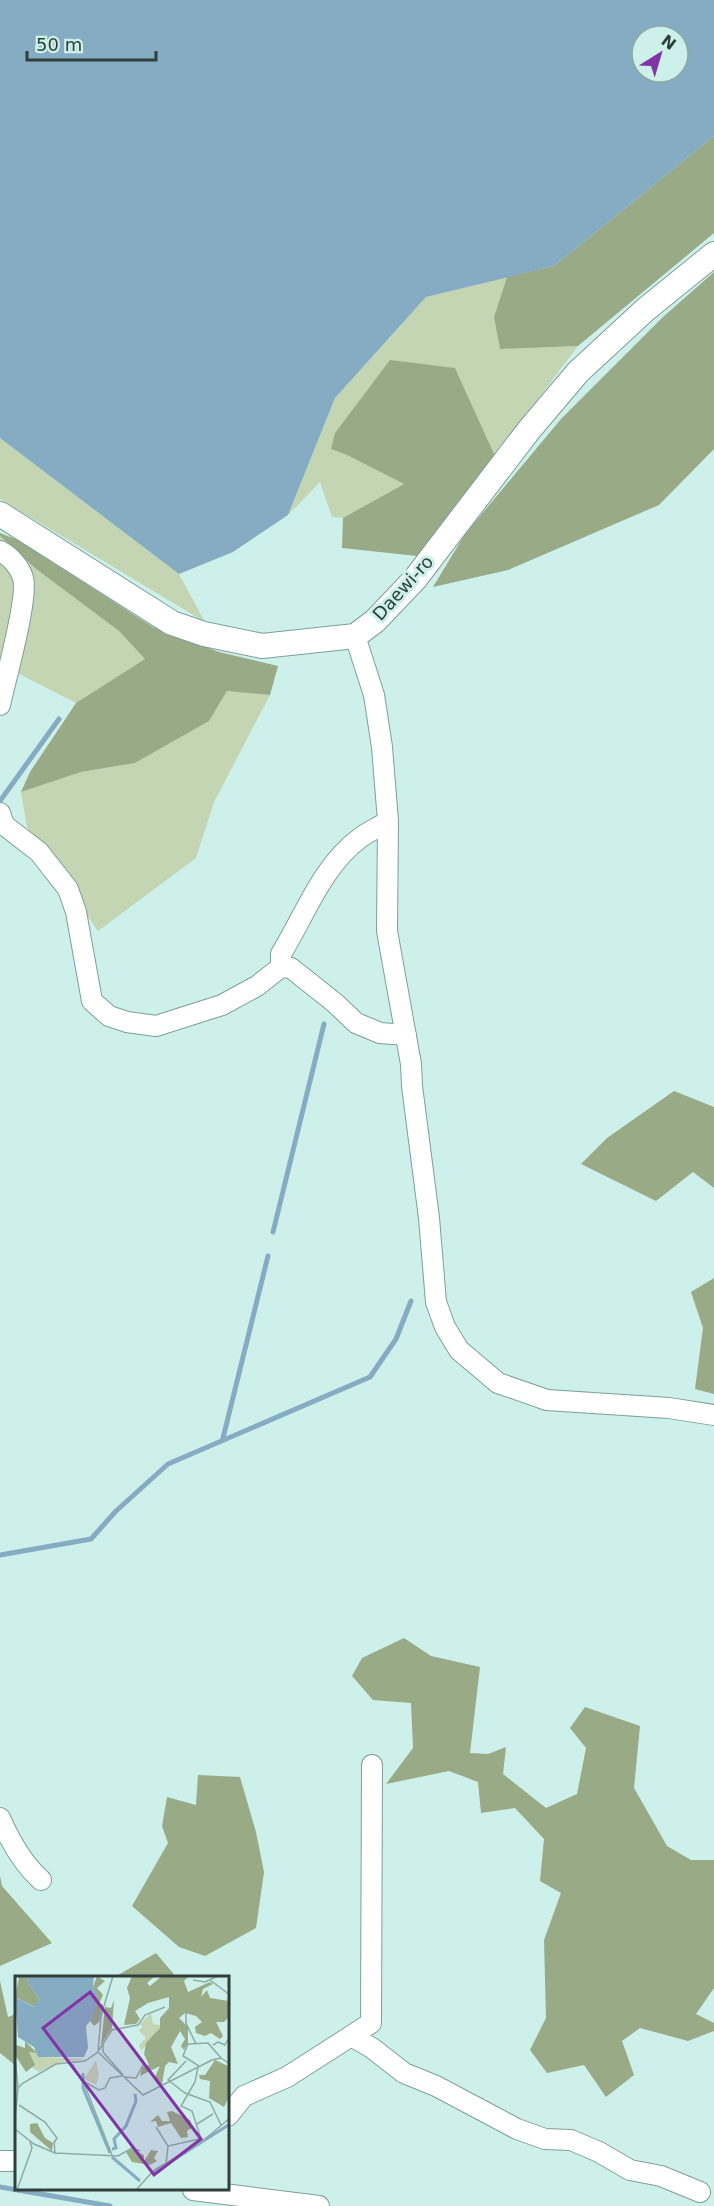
<svg xmlns="http://www.w3.org/2000/svg" width="714" height="2206" viewBox="0 0 714 2206" font-family="'DejaVu Sans',sans-serif">
  <style>
    .green { fill: #c3d5b3 }
    .forest { fill: #98aa86 }
    .water { fill: #85acc3; fill-rule: evenodd }
    .lines { fill: none; stroke-linecap: round; stroke-linejoin: round }
    .stream { stroke: #85acc3; stroke-width: 5 }
    .minor-casing { stroke: #7d9f99; stroke-width: 22 }
    .major-casing { stroke: #7d9f99; stroke-width: 26 }
    .minor { stroke: #fff; stroke-width: 20 }
    .major { stroke: #fff; stroke-width: 24 }
    .labels { text-anchor: middle; stroke-width: 6; stroke-linejoin: round; paint-order: stroke }
    .street-label { font-size: 18px; fill: #303f3c; stroke: #cdf1ea }
    .inset-river { fill: none; stroke: #85acc3; stroke-width: 3 }
    .inset-road { fill: none; stroke: #8eaaa4; stroke-width: 1.5 }
    .view { fill: #8134a5; fill-opacity: 0.15; stroke: #8134a5; stroke-width: 3 }
    .inset-edge { fill: none; stroke: #303f3c; stroke-width: 3 }
  </style>
  <rect width="100%" height="100%" fill="#cdf1ea"/>
  <path class="green" d="M507,277L494,317L500,349L578,346L495,456L455,368L331,449L347,455L404,484L343,518L332,517L320,482L288,515L335,398L426,297Z
    M0,438L179,574L205,622L0,499Z
    M0,536L36,569L119,631L145,659L76,703L0,664Z
    M227,691L270,695L214,802L196,858L98,931L27,827L21,792L81,772L135,763L209,721Z"/>
  <path class="forest" d="M714,136V233L578,346L500,349L494,317L507,277L554,266Z
    M714,272V449L659,505L508,570L433,587L465,534L561,419L663,317Z
    M390,360L455,368L495,456L417,556L342,548L343,518L404,484L347,455L331,449L335,433Z
    M0,533L18,540L153,627L219,652L278,666L270,695L227,691L209,721L135,763L81,772L21,792L30,772L76,703L145,659L119,631L36,569L0,536Z
    M674,1091L714,1107V1188L693,1172L656,1201L581,1164L607,1138Z
    M714,1278V1394L695,1389L703,1328L691,1292Z
    M404,1638L431,1656L480,1667L470,1753L488,1754L506,1747L503,1774L546,1808L577,1794L586,1748L570,1728L585,1707L640,1726L634,1788L667,1846L691,1860H714V1988L696,2014L714,2023V2031L688,2041L640,2028L622,2041L634,2075L606,2097L584,2065L547,2073L530,2050L546,2018L544,1940L561,1893L540,1881L544,1839L515,1808L481,1813L478,1782L449,1771L386,1784L413,1748L411,1703L373,1700L352,1676L362,1658Z
    M198,1775L240,1777L256,1832L264,1872L256,1928L205,1956L179,1947L132,1906L168,1843L162,1826L167,1797L196,1805Z
    M0,1876L2,1886L52,1943L0,1966Z
    M156,1953L177,1978H113Z
    M0,1981L8,2017L16,2014V2066L0,2053Z"/>
  <path class="water" d="M0,0H714V136L554,266L426,297L335,398L288,515L233,552L179,574L0,438ZM642,36H678V72H642Z"/>
  <g class="lines">
    <path class="stream" d="M0,801L59,719
      M273,1232L324,1024
      M223,1438L268,1256
      M0,1555L91,1539L116,1511L168,1464L370,1377L396,1339L411,1301
      M0,2187L110,2206"/>
    <defs>
      <path id="minor" d="M0,551C10,556 20,567 23,578C29,597 5,681 0,705
        M355,636L374,695L382,747L388,821L387,931L411,1064L412,1086L429,1218L436,1302L445,1327L459,1350L498,1383L547,1400L669,1408L714,1415
        M0,813L4,825L39,852L68,889L76,912L92,1001L109,1016L127,1022L156,1026L222,1005L257,986L281,967L291,968L335,1003L356,1023L380,1033L406,1035
        M281,967V954C305,915 322,866 360,838C368,832 379,827 388,821
        M0,1818C10,1841 22,1863 41,1880
        M351,2036L371,2023L372,1765
        M228,2116L244,2096L287,2077L351,2036L372,2048L404,2073L436,2086L517,2129L545,2139L571,2140L599,2152L630,2170L661,2176L700,2192
        M0,2161H16
        M193,2190L319,2206"/>
      <path id="major" d="M0,514L172,623L204,634L262,646L355,636L375,621L415,579L529,430L578,372L645,310L714,254"/>
    </defs>
    <use href="#minor" class="minor-casing"/>
    <use href="#major" class="major-casing"/>
    <use href="#minor" class="minor"/>
    <use href="#major" class="major"/>
  </g>
  <g class="labels">
    <g class="street-label">
      <text transform="translate(403 588) rotate(-48)" y="6">Daewi-ro</text>
    </g>
  </g>
  <g transform="translate(15 1976)">
    <rect width="214" height="214" fill="#cdf1ea"/>
    <path d="M136,37L138,48L145,49V52L126,75L124,69L131,62L124,55L128,50L124,49ZM19,74L24,81L73,83L47,86L24,96L18,92L14,76ZM81,84L84,99L81,109L69,103Z" fill="#c3d5b3"/>
    <path d="M15,0L12,5L24,23L20,31L0,21L4,1ZM82,0L90,5L82,12L88,19L84,27L88,29L84,46L79,50L75,45L83,20L78,11ZM117,0H140L132,7L135,10L147,0H174L169,5L173,16L195,6L198,8L188,13L186,21L192,14L195,22L214,25V41L209,46H201L208,60L205,63L196,57L190,60L181,57L180,51L187,46L181,40L170,37L164,42L173,51V67L169,74L166,70L170,63L165,55L156,71L163,88L154,86L150,90L147,108L144,109L139,103L145,90L125,100L127,91L134,89L129,78L131,67L145,52V42L154,32V21L133,27L120,35L125,43L121,48L109,49L115,22L112,12ZM99,24L97,52L86,69L90,31L96,32ZM10,65L22,77L14,76L20,89L11,96L0,79L1,69L10,72ZM200,84L213,90L214,121L209,131L194,122L195,105L185,103L184,99H190ZM157,135L175,144L178,151L172,155L173,161L166,162L156,147L143,151L141,145L135,146L143,139L147,145H155L152,136ZM22,147L30,162L38,167L37,175L15,156V148ZM117,173L129,179V185L136,174L143,175L139,182L142,185L135,189L117,186L111,176Z" fill="#98aa86"/>
    <path d="M15,0H79L78,11L83,20L78,42L71,50L73,72L69,81H23L19,71L3,61L0,21L19,31L24,23L12,5Z" fill="#85acc3"/>
    <path class="inset-river" d="M68,97V112L95,177M97,173L101,172L99,163L111,150L121,125L120,118M97,181L125,205M138,197L215,148"/>
    <path class="inset-road" d="M178,4L190,6L203,0M195,4L215,19M171,28V47L181,68M88,68V76L108,99M198,69L203,66L210,69L215,60M84,74L97,54L123,49L130,39L150,31M83,76L128,119L197,84L206,82L215,88M0,83L3,111M171,85L153,104L170,117L195,126L206,149M54,88L58,89L66,104L84,114L90,112L95,102L107,100M184,90L168,80L173,68L193,67L206,82M183,91L180,106L166,130L177,135L187,166M109,101L121,102L129,87M69,107L97,179M4,129L30,146L42,162L39,167M0,143L3,112L8,107L41,88L70,85L83,76L86,40L98,0M182,148L198,138M141,151L153,170M0,153L19,168L40,177L39,165M40,177L103,180L117,172L125,175M151,188L153,170L184,163M2,214L17,172L15,166M121,214L139,194L184,168L215,142"/>
    <path class="view" d="M75,16L186,163L139,199L28,52Z"/>
    <rect width="214" height="214" class="inset-edge"/>
  </g>
  <g transform="translate(660 54) rotate(37)"><circle r="28" fill="#cdf1ea" stroke="#8eaaa4" stroke-width="1.5"/>
  <path d="M0-4.5L10 22L0 15L-10 22Z" fill="#8134a5"/>
  <text y="-9" font-size="16" font-weight="bold" text-anchor="middle" fill="#303f3c">N</text>
  </g>
  <path d="M27 51v9h129v-9" fill="none" stroke="#303f3c" stroke-width="3"/>
  <text x="36" y="51" font-size="18" fill="#303f3c" stroke="#cdf1ea" stroke-width="4.5" paint-order="stroke">50 m</text>
</svg>
